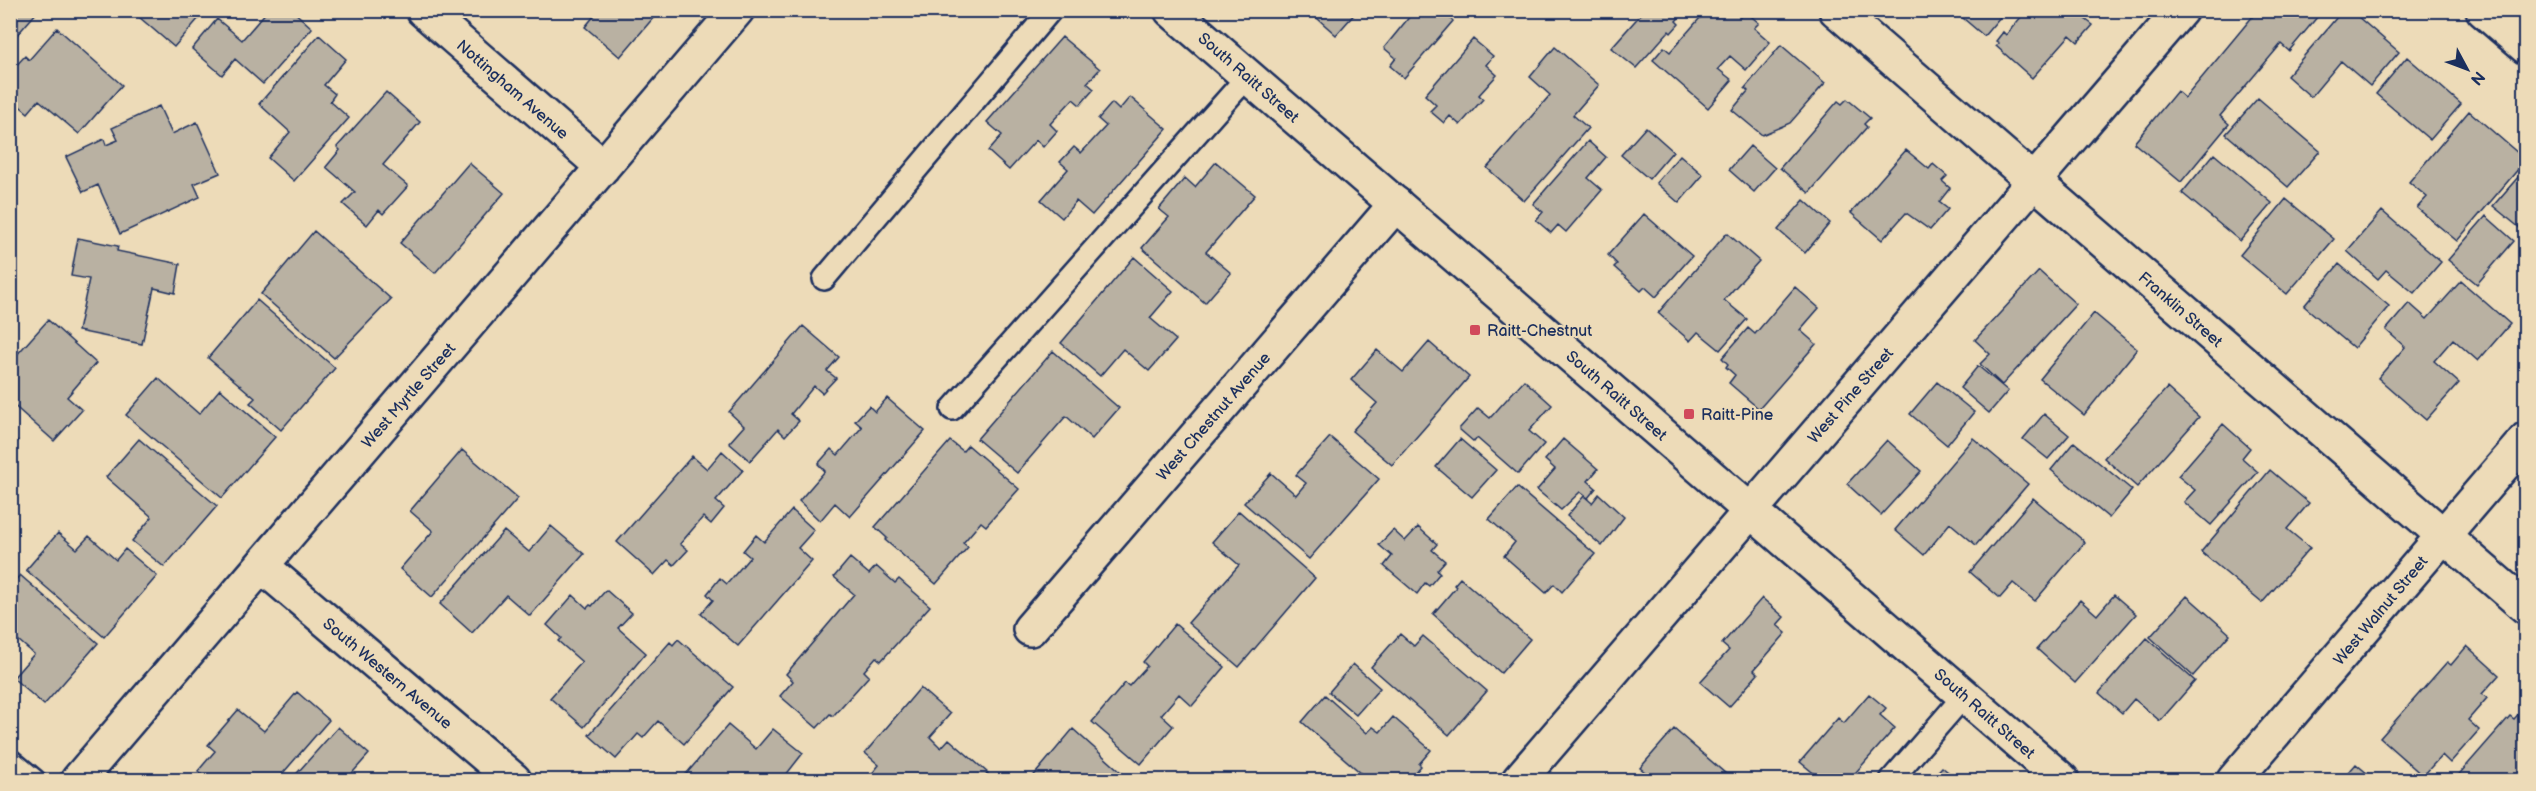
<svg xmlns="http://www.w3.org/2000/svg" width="2536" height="791" viewBox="0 0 2536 791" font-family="'Balsamiq Sans',sans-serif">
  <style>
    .building { fill: #b9b1a2; stroke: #1b2f5e; stroke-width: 1.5 }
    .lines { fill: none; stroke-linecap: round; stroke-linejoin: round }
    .service-casing { stroke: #1b2f5e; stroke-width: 26 }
    .minor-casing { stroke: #1b2f5e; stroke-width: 38 }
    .tertiary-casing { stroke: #1b2f5e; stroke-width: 38 }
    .service { stroke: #eddbb8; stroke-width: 21 }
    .minor { stroke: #eddbb8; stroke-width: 33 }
    .tertiary { stroke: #eddbb8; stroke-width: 33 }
    .poi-dot { fill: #d1495b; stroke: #eddbb8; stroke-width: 2 }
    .labels { text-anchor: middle; stroke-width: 4.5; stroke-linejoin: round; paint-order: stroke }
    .street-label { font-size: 16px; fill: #1b2f5e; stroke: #eddbb8 }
    .poi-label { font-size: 16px; fill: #1b2f5e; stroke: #eddbb8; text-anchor: start }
  </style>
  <rect width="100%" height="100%" fill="#eddbb8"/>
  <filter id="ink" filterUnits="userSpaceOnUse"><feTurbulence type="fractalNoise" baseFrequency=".0167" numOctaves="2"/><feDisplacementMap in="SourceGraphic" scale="12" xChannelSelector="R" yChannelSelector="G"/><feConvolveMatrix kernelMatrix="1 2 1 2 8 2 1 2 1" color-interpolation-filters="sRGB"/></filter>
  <g filter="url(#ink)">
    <path class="building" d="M10,10L38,11L10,43Z
      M145,10H206L174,47L139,17Z
      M268,10H292L312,28L263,84L235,59L222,75L192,49L217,19L242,40Z
      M599,10H660L620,57L585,27Z
      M1308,10H1358L1336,35Z
      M1415,10H1441L1453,21L1404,78L1390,66L1396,58L1384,48Z
      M1639,10H1686L1676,21L1679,24L1671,33L1669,31L1636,68L1611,48L1642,13Z
      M1707,10H1734L1740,17L1745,11L1759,23L1754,28L1770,42L1746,70L1730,56L1718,69L1732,80L1708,108L1653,60L1664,47L1670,52Z
      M1944,10H2006L1984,36L1957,13L1953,18Z
      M2027,10H2090L2091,12L2085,19L2093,25L2078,42L2070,35L2032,78L1996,46L1999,43L1996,41L2003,32L2006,35Z
      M2258,10H2323L2289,51L2281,44L2220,116L2229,124L2181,182L2134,143L2177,91L2185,98Z
      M2343,10H2350L2399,52L2370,86L2341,61L2311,97L2287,76Z
      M57,28L122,85L79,134L39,100L28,113L10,98V72L25,56L29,60Z
      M319,35L346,59L324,85L335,94L330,101L349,118L294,181L268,158L290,132L259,104Z
      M1062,37L1100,69L1087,83L1094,89L1080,105L1073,99L1050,124L1057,131L1043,147L1036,140L1009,170L988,151L1002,135L987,122Z
      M1473,39L1493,56L1486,65L1497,75L1479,95L1483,99L1460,125L1450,116L1444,123L1430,111L1436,105L1425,95Z
      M1781,45L1825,83L1790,123L1762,135L1732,110L1748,91L1745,88Z
      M1555,47L1599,85L1573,115L1588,128L1524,201L1487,168L1550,95L1530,77Z
      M2407,57L2461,104L2430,140L2376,94Z
      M386,92L420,122L383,165L408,186L383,214L379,210L367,225L343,204L355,192L326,167L340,150L337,147Z
      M1130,97L1167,129L1092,215L1076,201L1062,218L1041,200L1068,169L1060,162L1074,147L1081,153L1106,126L1098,119L1112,103L1119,110Z
      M2258,98L2320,151L2288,187L2226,134Z
      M1847,99L1870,118L1864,124L1867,127L1809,193L1780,168L1838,101L1842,104Z
      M159,106L172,134L197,122L220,173L194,184L200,197L120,234L98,185L83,192L66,157L104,139L106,145L118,140L112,128Z
      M2469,111L2526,160L2457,241L2417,208L2427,197L2409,182Z
      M1646,127L1673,151L1649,179L1621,155Z
      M1588,141L1606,157L1588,178L1602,190L1566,232L1558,225L1551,233L1536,220L1543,212L1533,204Z
      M1750,146L1775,168L1754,192L1729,170Z
      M1906,150L1929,169L1933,164L1947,176L1942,181L1950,188L1939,202L1948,209L1930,230L1906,213L1882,240L1851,213Z
      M2214,154L2272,203L2240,241L2182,193Z
      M1680,155L1703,175L1679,203L1656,183Z
      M1216,162L1255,195L1206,252L1231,273L1205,303L1142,248L1169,217L1159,209L1185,178L1195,187Z
      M469,163L504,193L435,273L400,243Z
      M2526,168V233L2493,206Z
      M2286,199L2334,239L2287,294L2240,255Z
      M1804,200L1830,223L1805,253L1778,230Z
      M2382,211L2441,262L2414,293L2386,270L2378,279L2347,251Z
      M1644,214L1692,256L1656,297L1645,287L1641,291L1614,267L1617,264L1608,255Z
      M2486,216L2514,241L2477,284L2448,260Z
      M314,231L391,299L334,358L261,294Z
      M1727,233L1759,261L1724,300L1747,319L1720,350L1698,332L1690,341L1658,313Z
      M78,238L118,246L117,251L180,264L175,293L154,288L142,344L78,331L89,279L71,276Z
      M1134,257L1173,291L1150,318L1176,340L1149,371L1123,349L1100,376L1061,343Z
      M2339,264L2389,306L2354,348L2304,306Z
      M2039,271L2076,304L2002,385L1980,364L1990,354L1975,340Z
      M2461,281L2510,324L2478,361L2453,339L2434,361L2459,383L2426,420L2378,378L2405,347L2386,330L2409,303L2427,319Z
      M1795,287L1819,308L1800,330L1816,344L1759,409L1729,383L1735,375L1726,367L1728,364L1722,358L1748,328L1755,334Z
      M257,300L335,368L281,430L250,403L255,398L208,358Z
      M2094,313L2137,349L2084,415L2040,379Z
      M48,320L96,363L67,397L82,410L54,441L10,402V357L13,359Z
      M803,326L839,357L827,371L836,378L822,393L814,386L791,414L799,421L785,436L778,429L750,461L729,443L744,426L729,412Z
      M1429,342L1469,377L1392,465L1352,431L1377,403L1351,380L1377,350L1403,372Z
      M1053,351L1119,408L1092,439L1066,416L1017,473L977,439Z
      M1978,366L2008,391L1989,413L1960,388Z
      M158,378L199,414L220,389L275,437L222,498L126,415Z
      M1524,380L1552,405L1529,431L1544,444L1518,474L1477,438L1474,442L1459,429L1478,408L1490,418Z
      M1937,382L1974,412L1947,445L1910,414Z
      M2167,388L2199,417L2137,487L2104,458Z
      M887,398L925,431L850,517L835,503L820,521L799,501L825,471L818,464L831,449L838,455L862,427L855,421L869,406L875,412Z
      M2044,414L2069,435L2048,459L2023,439Z
      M2223,424L2250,448L2242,458L2258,472L2211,525L2184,502L2195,490L2178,476Z
      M10,434L18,441L10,450Z
      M1330,437L1379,479L1309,559L1244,503L1271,473L1296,495L1306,483L1296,475Z
      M1973,438L2028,484L1976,545L1950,523L1924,555L1895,530Z
      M139,439L217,506L164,567L132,541L152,517L106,477Z
      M1460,439L1496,470L1472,497L1436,467Z
      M1563,439L1598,469L1588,481L1596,488L1588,498L1580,492L1561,510L1537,490L1555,469L1545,460Z
      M1887,440L1921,471L1881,515L1847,484Z
      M950,441L963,451L968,445L1019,489L986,526L981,522L963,543L968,547L936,584L885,540L887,538L875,527Z
      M2074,442L2132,490L2109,518L2051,470Z
      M462,450L518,498L432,597L400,569L433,531L410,511Z
      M722,451L743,470L716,501L724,508L711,524L703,517L680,544L688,550L674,565L668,560L654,575L617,542L692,456L707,469Z
      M2270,470L2309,503L2287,529L2310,548L2262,603L2201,552Z
      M1517,487L1595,554L1562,592L1554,584L1546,593L1504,556L1515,542L1489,519Z
      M1599,494L1624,517L1602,546L1567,516L1584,496L1592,503Z
      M2033,498L2085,542L2035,601L2013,583L2000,598L1970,572Z
      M792,510L814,530L798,548L812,561L738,646L701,614L713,600L707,594L720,578L727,584L750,557L743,551L756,535L764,542Z
      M1239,511L1315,578L1239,667L1188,623L1239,565L1212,542Z
      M551,526L584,554L530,616L506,595L472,633L440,604L504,531L529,552Z
      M1418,527L1437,544L1432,550L1445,561L1437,570L1440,573L1429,586L1425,583L1417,594L1384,566L1392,556L1379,545L1393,530L1405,541Z
      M58,533L77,549L89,536L116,560L125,549L157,576L104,637L26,570Z
      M850,558L869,574L876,566L895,583L899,579L930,606L881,661L876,657L864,671L869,676L833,716L830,714L817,728L780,696L793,681L786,674L854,594L834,577Z
      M20,575L98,643L44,705L13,678L34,654L10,633V586Z
      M1460,578L1530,639L1501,673L1433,614L1456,587L1454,585Z
      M606,590L632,613L618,628L646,653L584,727L550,698L582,662L558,641L561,638L547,625L573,595L587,608L590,605L592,606Z
      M2114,595L2136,614L2075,683L2037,649L2080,600L2097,615Z
      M2187,596L2230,634L2193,676L2150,637Z
      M1762,598L1784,617L1777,625L1786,633L1754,670L1758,674L1729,707L1700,682L1729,650L1722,644Z
      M1175,624L1225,667L1192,706L1179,694L1161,715L1173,726L1141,764L1092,722L1125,683L1129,686L1147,666L1143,662Z
      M1400,634L1414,646L1423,636L1487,691L1449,735L1371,667Z
      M2147,638L2195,681L2160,721L2134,699L2122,713L2099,693Z
      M678,639L733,687L684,744L658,721L643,738L638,734L616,759L589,735L670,642L673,645Z
      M2467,646L2499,675L2482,694L2487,698L2468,720L2479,730L2450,763L2442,755L2423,776L2380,738L2447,662L2451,665Z
      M1353,664L1380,688L1356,715L1329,692Z
      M920,688L950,714L930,737L941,748L949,739L988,773L982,780H877L871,775L879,765L865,753Z
      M297,692L329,720L277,780H195L201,774L198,771L215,751L208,745L238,710L264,731Z
      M1869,694L1886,708L1880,715L1895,728L1849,780H1834L1829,776L1822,780L1800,762L1838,718L1844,723Z
      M1325,695L1367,733L1373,727L1380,732L1393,717L1431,750L1419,764L1421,766L1409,780H1369L1302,722Z
      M2526,706V780H2454L2510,716L2514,719Z
      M728,725L756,749L773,729L803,753L782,780H681Z
      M338,727L369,754L346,780H291Z
      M1073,729L1122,773L1115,780H1030Z
      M1674,729L1733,780H1655L1640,768Z
      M2356,764L2375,780H2342Z
      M1942,767L1958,780H1930Z"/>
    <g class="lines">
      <defs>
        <path id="service" d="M824,279L1051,10
          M952,409L1248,76
          M10,760L34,780
          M1891,780L1964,696"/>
        <path id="minor" d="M423,10L603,167
          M1836,10L2526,607
          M2483,10L2526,47
          M262,566L514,780
          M1030,629L1396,204
          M78,780L737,10
          M1519,780L2181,10"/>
        <path id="tertiary" d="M1171,10L2062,780
          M2234,780L2526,439"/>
      </defs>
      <use href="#service" class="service-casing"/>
      <use href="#minor" class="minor-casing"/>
      <use href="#tertiary" class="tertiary-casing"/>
      <use href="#service" class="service"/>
      <use href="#minor" class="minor"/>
      <use href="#tertiary" class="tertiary"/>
    </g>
  </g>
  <g class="poi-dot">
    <rect x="1469" y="324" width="12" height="12" rx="3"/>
    <rect x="1683" y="408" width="12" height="12" rx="3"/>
  </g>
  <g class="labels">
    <g class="street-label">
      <text transform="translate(1249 77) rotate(41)" y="6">South Raitt Street</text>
      <text transform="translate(513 89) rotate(41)" y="6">Nottingham Avenue</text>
      <text transform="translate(2181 309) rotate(41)" y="6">Franklin Street</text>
      <text transform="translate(408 395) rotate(-49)" y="6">West Myrtle Street</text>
      <text transform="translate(1617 395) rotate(41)" y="6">South Raitt Street</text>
      <text transform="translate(1850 395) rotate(-49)" y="6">West Pine Street</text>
      <text transform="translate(1213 416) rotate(-49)" y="6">West Chestnut Avenue</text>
      <text transform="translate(2380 610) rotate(-50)" y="6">West Walnut Street</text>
      <text transform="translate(388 673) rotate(40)" y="6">South Western Avenue</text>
      <text transform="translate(1985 713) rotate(41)" y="6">South Raitt Street</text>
    </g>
    <g class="poi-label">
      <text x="1487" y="336">Raitt-Chestnut</text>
      <text x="1701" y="420">Raitt-Pine</text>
    </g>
  </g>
  <rect width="2536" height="791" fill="none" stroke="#eddbb8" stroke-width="36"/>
  <rect x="18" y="18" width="2500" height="755" fill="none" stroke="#1b2f5e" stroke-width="2" filter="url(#ink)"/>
  <g transform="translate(2467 69) rotate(131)" stroke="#eddbb8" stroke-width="4.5" paint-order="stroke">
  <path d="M0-4.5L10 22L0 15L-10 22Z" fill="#1b2f5e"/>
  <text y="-9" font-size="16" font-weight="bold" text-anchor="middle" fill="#1b2f5e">N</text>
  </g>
</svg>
